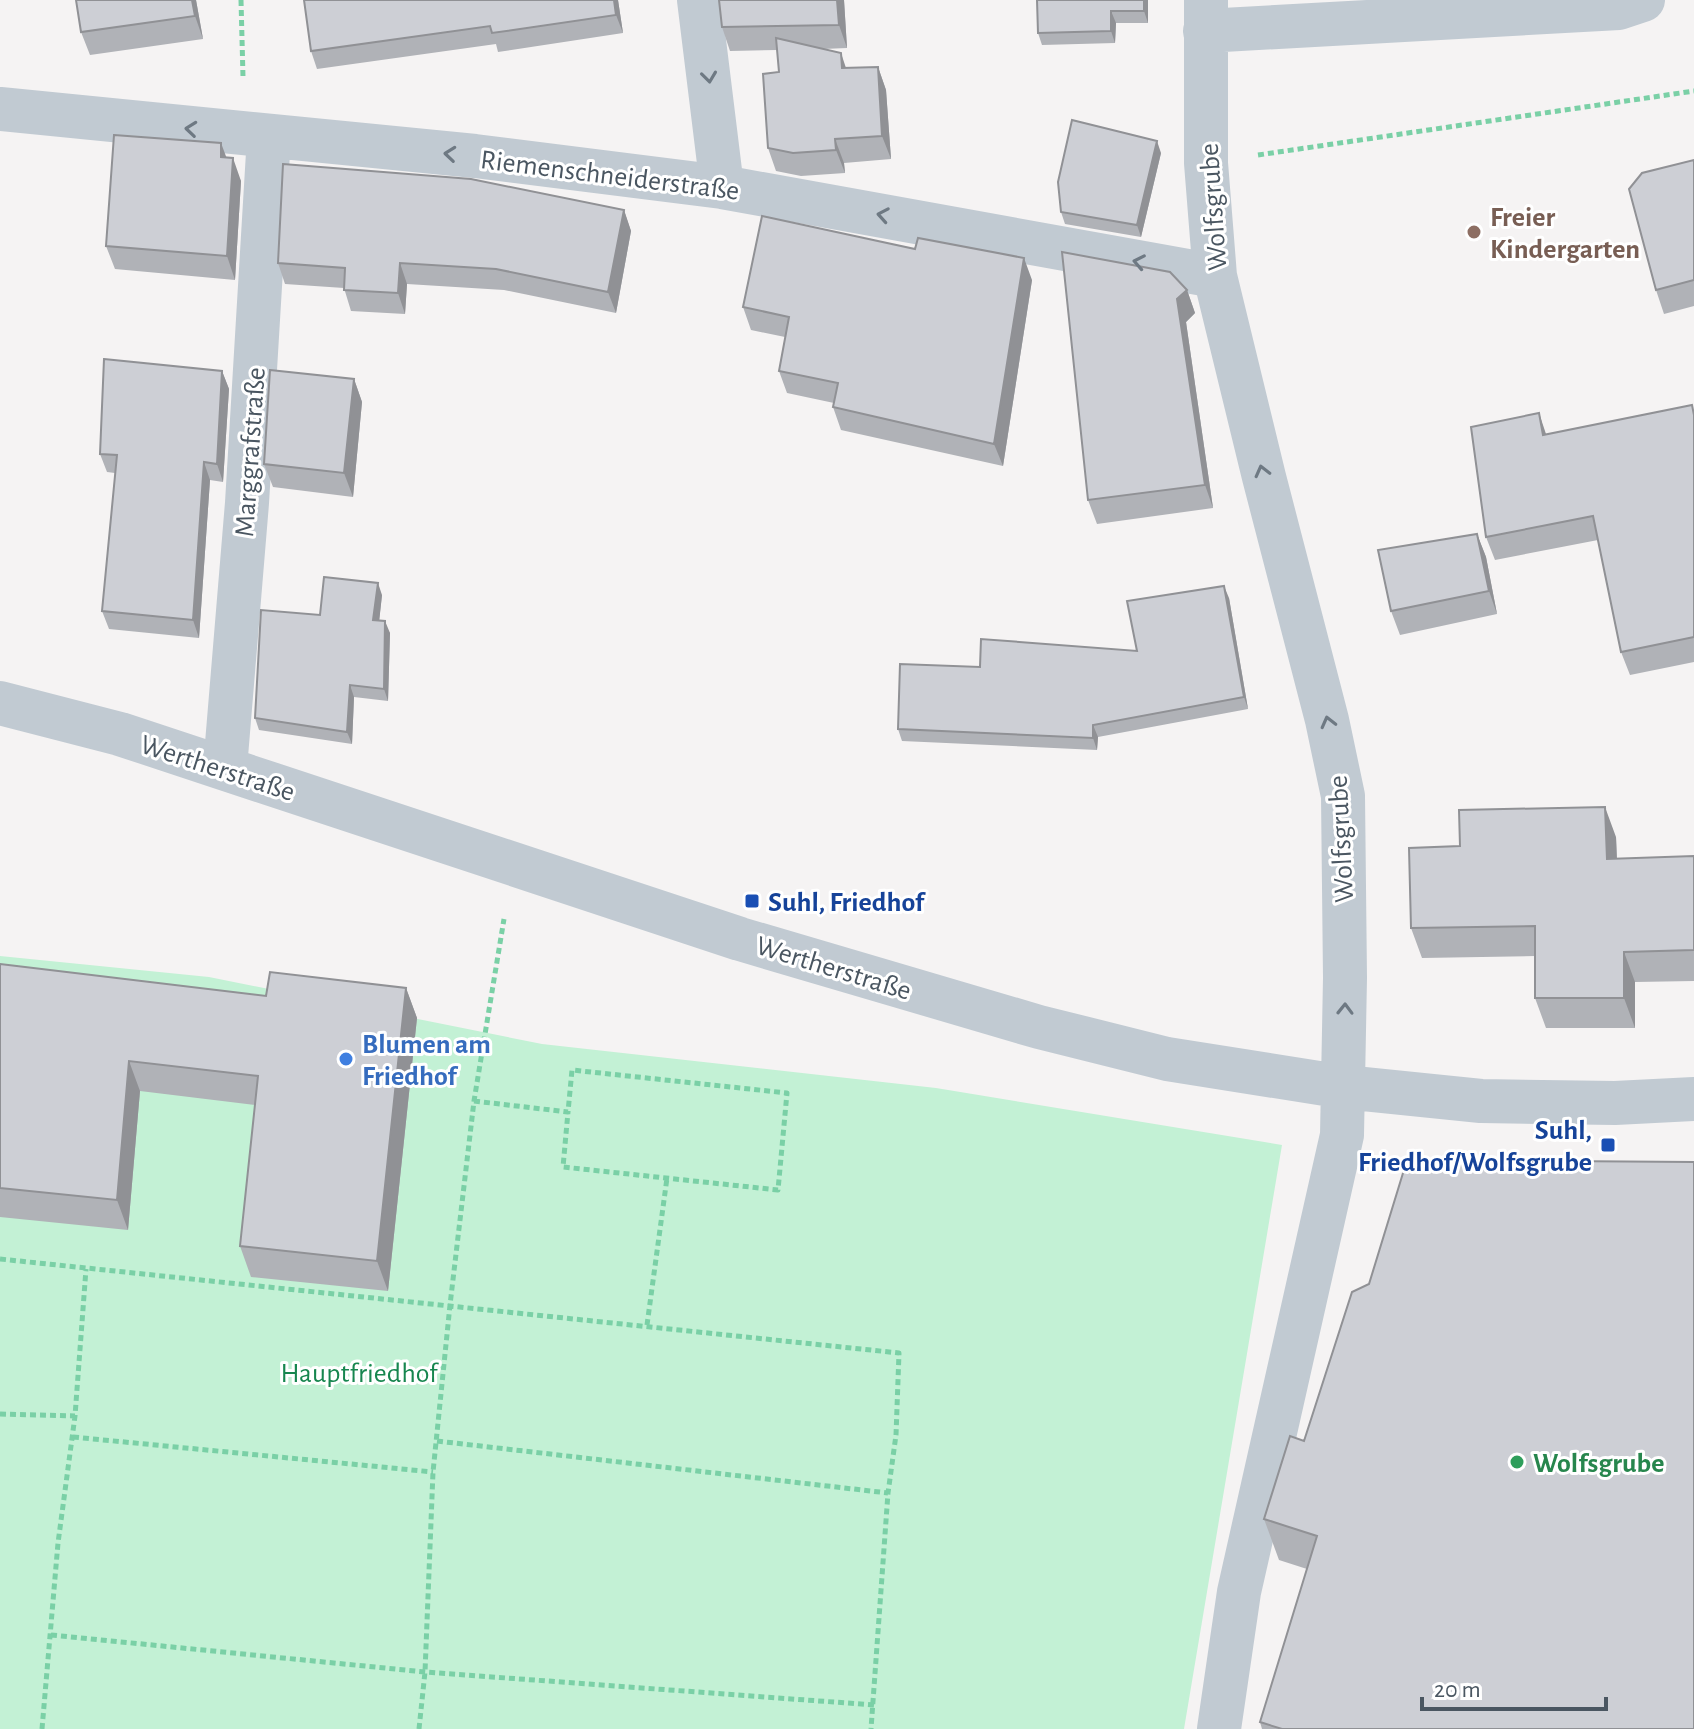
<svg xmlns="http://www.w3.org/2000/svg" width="1694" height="1729" viewBox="0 0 1694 1729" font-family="'Alegreya Sans',sans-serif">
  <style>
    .green { fill: #c3f1d5 }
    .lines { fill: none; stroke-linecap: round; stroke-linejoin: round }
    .path { stroke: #7ad0a6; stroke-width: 5; stroke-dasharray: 6 4; stroke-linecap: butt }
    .minor { stroke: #c1cad2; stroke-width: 44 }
    .wall { fill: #b0b2b7 }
    .shaded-wall { fill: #909195 }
    .building { fill: #cdcfd5; stroke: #909195; stroke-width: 2 }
    .oneway { stroke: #6e7983 }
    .education-dot { fill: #8d6e63; stroke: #fff; stroke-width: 3 }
    .transit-dot { fill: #1a4fb4; stroke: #fff; stroke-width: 3 }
    .shop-dot { fill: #3f7fe0; stroke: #fff; stroke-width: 3 }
    .leisure-dot { fill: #2e9e5b; stroke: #fff; stroke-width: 3 }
    .labels { text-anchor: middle; stroke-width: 6; stroke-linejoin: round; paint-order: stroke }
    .street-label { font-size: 28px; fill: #4a5661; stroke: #fff }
    .education-label { font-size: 28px; font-weight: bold; fill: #785e54; stroke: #fff; text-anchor: start }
    .transit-label { font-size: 28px; font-weight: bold; fill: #164399; stroke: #fff; text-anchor: start }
    .shop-label { font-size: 28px; font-weight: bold; fill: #366cbe; stroke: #fff; text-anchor: start }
    .park-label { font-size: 28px; fill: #17864f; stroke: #fff }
    .leisure-label { font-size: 28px; font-weight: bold; fill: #27864d; stroke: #fff; text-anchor: start }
  </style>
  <rect width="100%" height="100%" fill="#f5f3f3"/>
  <path class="green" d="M0,956L209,977L542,1044L936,1088L1282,1145L1184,1729H0Z"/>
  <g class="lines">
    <path class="path" d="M241,0L243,77
      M1258,155L1694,91
      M474,1101L568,1112L572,1070L787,1093L778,1190L563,1167L568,1112
      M0,1259L899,1353L896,1435L888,1493L871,1729
      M647,1325L667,1178
      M0,1414L75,1416
      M73,1437L433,1472
      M437,1441L888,1493
      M51,1635L425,1672L874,1705
      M42,1729L58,1543L75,1416L86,1269
      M419,1729L425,1672L433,1472L450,1305L474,1101L504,919"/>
    <path class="minor" d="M699,0L722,187
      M1206,0V163L1215,276L1264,477L1327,720L1343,796L1345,978L1342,1135L1239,1592L1219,1729
      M1205,31L1619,8L1643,0
      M0,109L475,156L722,187L1215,276
      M0,703L120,734L740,939L1039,1027L1167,1059L1344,1087L1481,1101L1615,1103L1694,1099
      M225,768L247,503L269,136"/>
  </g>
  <path class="wall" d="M196,0L203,39L90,55L81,32Z
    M618,0L623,33L498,52L496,44L317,69L311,51Z
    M844,0L847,48L823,49L846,68L878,67L886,90L891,159L844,163L845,173L801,176L776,171L768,148L779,72L777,50L730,51L722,27Z
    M1037,0H1148V23H1116L1115,43L1042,45L1038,33Z
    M1161,153L1141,237L1065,224L1061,212Z
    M226,157L241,181L235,280L115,269L106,246Z
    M1694,160V306L1664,314L1656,290Z
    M624,210L631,231L616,313L504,290L407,284L405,314L351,311L344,288L285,284L278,263Z
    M1032,280L1003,466L841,430L833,407L834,403L787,393L779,371L785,337L751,330L743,307Z
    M1187,290L1195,313L1186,322L1213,508L1097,524L1088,500Z
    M222,371L229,389L223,482L210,480L199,638L109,629L102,611L115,473L107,472L100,454Z
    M354,379L362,402L353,497L273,487L264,464Z
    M1694,411V662L1630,675L1621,652L1598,540L1495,560L1486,537L1547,435Z
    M1477,534L1486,557L1497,614L1400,635L1391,611Z
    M382,595L379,621L390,633L388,701L354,697L352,744L259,730L255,718L320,615Z
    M1229,598L1248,709L1098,737L1097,750L902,741L898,729L980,667L1137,651Z
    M1616,837L1617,859L1694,856V981L1635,982V1028H1546L1535,998V956L1422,958L1411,928L1460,846Z
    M0,964L266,996L406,988L417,1018L388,1291L251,1277L240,1246L255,1105L140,1091L128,1230L0,1217Z
    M1290,1436L1694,1729H1262L1260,1722L1307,1569L1279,1560L1264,1519Z"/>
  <path class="shaded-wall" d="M192,0H196L203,39L195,16Z
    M614,0H618L623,33L616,15Z
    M837,0H844L847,48L839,25Z
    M1144,0H1148V23L1144,11Z
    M1111,11L1116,23L1115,43L1111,31Z
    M841,53L849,77L842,68Z
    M878,67L886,90L891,159L882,136Z
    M835,139L844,163L845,173L836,150Z
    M1157,141L1161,153L1141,237L1137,225Z
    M221,143L230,167L221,157Z
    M233,158L241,181L235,280L227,256Z
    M624,210L631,231L616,313L608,292Z
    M1024,258L1032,280L1003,466L994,444Z
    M400,263L407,284L405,314L398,293Z
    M1187,290L1195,313L1186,322L1213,508L1205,485L1177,299Z
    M222,371L229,389L223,482L217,464Z
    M354,379L362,402L353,497L344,473Z
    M1539,413L1547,437L1543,435Z
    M204,462L210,480L199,638L193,620Z
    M1477,534L1486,557L1497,614L1489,591Z
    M378,583L382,595L378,632L373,620Z
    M1224,586L1229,598L1248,709L1244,697Z
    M385,621L390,633L388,701L384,689Z
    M350,685L354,697L352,744L347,732Z
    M1093,725L1098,737L1097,750L1093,738Z
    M1605,807L1616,837L1618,889L1607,859Z
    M1624,952L1635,982V1028L1624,998Z
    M406,988L417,1018L388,1291L377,1261Z
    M129,1061L140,1091L128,1230L117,1200Z"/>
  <path class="building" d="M76,0H192L195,16L81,32Z
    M304,0H614L616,15L492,33L490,26L311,51Z
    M719,0H837L839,25L722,27Z
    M1037,0H1144V11H1111V31L1038,33Z
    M776,38L841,53L842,68L878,67L882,136L835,139L836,150L793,153L768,148L763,74L779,72Z
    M1072,120L1157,141L1137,225L1061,212L1058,182Z
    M114,135L221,143V157L233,158L227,256L106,246Z
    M1694,160V280L1656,290L1629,189L1642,173Z
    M283,164L471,179L624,210L608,292L496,269L400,263L398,293L344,290L345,268L278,263Z
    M762,216L915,249L918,238L1024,258L994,444L833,407L838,383L779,371L789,317L743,307Z
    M1062,252L1170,272L1187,290L1177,299L1205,485L1088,500Z
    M104,359L222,371L217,464L204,462L193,620L102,611L117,455L100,454Z
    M270,370L354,379L344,473L264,464Z
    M1692,405L1694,415V637L1621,652L1593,516L1486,537L1471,427L1539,413L1543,435Z
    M1477,534L1489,591L1391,611L1378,550Z
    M324,577L378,583L373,620L385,621L384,689L350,685L347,732L255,718L261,610L320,615Z
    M1224,586L1244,697L1093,725V738L898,729L900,664L980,667L981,639L1137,651L1127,601Z
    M1605,807L1607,859L1694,856V950L1624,952V998H1535V926L1411,928L1409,848L1460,846L1459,810Z
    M0,964L266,996L270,972L406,988L377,1261L240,1246L258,1076L129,1061L117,1200L0,1188Z
    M1407,1160L1694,1162V1729H1282L1260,1722L1317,1536L1264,1519L1290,1436L1304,1441L1352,1292L1369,1284Z"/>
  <defs><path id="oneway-chevron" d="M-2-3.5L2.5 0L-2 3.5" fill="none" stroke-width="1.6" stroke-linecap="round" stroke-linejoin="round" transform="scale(2)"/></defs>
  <g class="oneway">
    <use href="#oneway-chevron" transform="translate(709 77) rotate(83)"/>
    <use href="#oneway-chevron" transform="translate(191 129) rotate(-174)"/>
    <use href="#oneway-chevron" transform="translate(450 154) rotate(-174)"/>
    <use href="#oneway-chevron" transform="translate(883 215) rotate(-170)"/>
    <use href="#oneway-chevron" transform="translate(1139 262) rotate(-169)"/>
    <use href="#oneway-chevron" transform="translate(1262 471) rotate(-104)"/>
    <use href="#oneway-chevron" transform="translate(1328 722) rotate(-104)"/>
    <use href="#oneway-chevron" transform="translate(1345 1009) rotate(-89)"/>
  </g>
  <circle class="education-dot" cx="1474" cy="232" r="8"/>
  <g class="transit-dot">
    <rect x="744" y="893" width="16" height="16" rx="4"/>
    <rect x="1600" y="1137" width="16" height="16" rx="4"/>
  </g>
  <circle class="shop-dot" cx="346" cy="1059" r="8"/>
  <circle class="leisure-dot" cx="1517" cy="1462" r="8"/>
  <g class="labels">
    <g class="street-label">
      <text transform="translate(610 174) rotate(7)" y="10">Riemenschneiderstraße</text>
      <text transform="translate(1212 207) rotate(-94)" y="10">Wolfsgrube</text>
      <text transform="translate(249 452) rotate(-86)" y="10">Marggrafstraße</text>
      <text transform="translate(218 767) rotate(18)" y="10">Wertherstraße</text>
      <text transform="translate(1340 839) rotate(-93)" y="10">Wolfsgrube</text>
      <text transform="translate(834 967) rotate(17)" y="10">Wertherstraße</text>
    </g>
    <g class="education-label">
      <text x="1490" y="226">Freier<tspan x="1490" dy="32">Kindergarten</tspan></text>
    </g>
    <g class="transit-label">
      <text x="768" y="911">Suhl, Friedhof</text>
      <text x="1592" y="1139" text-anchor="end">Suhl,<tspan x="1592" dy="32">Friedhof/Wolfsgrube</tspan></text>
    </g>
    <g class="shop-label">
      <text x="362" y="1053">Blumen am<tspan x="362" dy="32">Friedhof</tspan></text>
    </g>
    <g class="park-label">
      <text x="359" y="1382">Hauptfriedhof</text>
    </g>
    <g class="leisure-label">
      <text x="1533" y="1472">Wolfsgrube</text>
    </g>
  </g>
  <path d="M1422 1697v12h184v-12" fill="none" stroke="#4a5661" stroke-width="4"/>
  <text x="1434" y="1697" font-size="24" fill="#4a5661" stroke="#ffffff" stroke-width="6" paint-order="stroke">20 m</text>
</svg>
